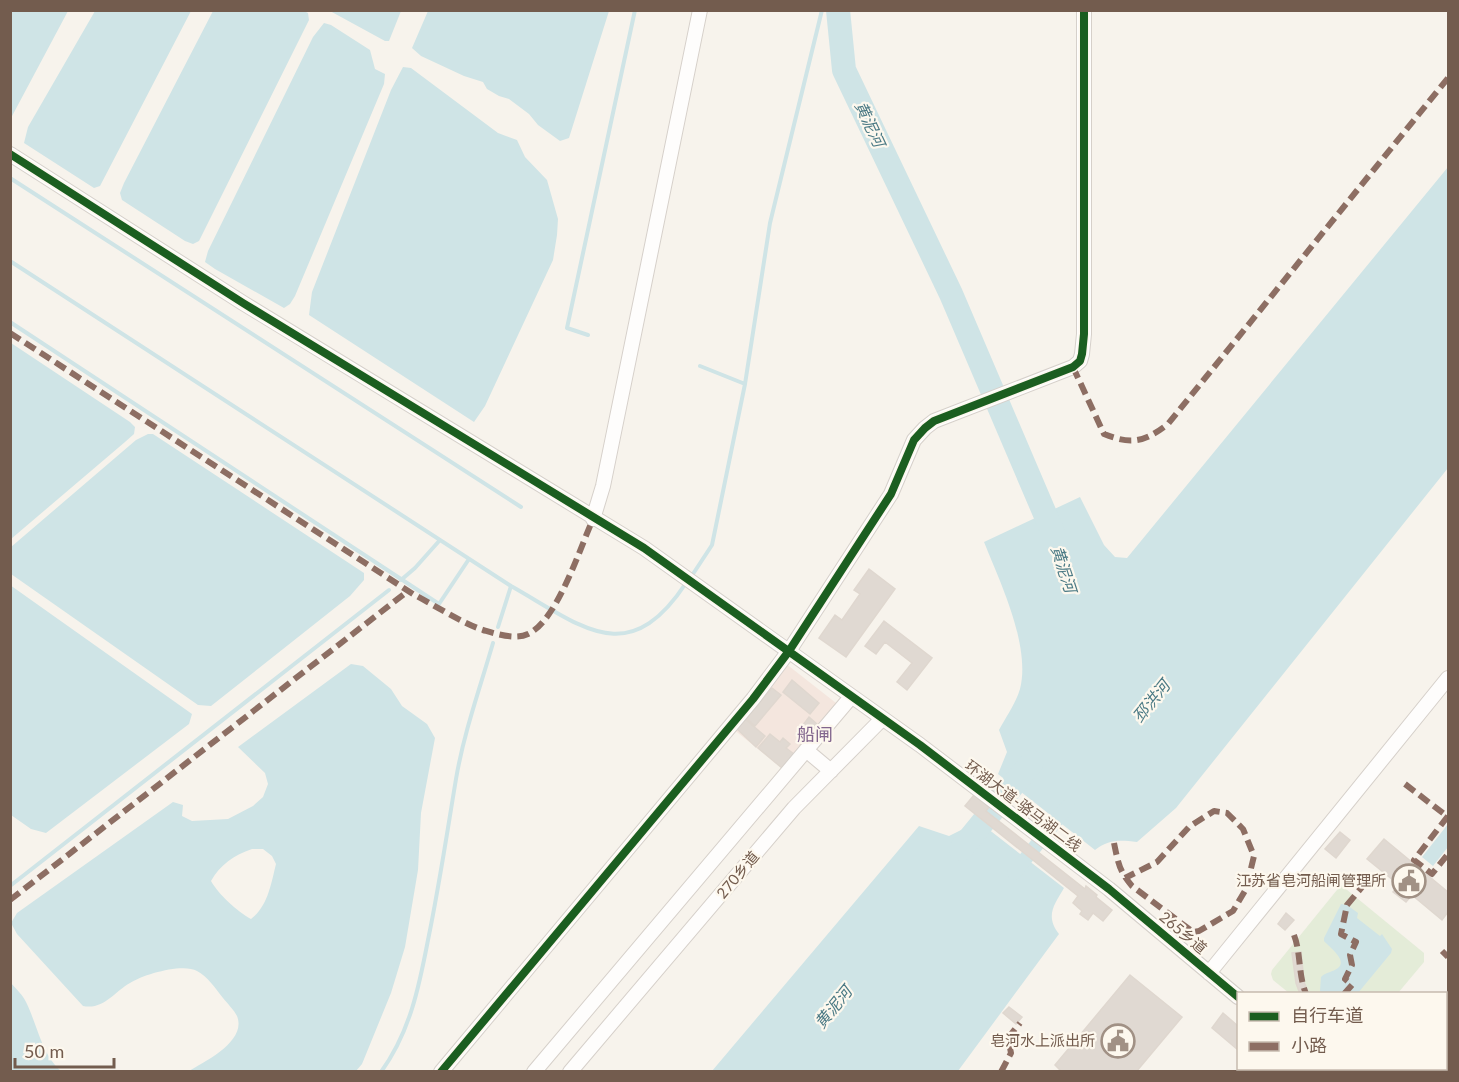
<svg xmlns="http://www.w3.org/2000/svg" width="1459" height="1082" viewBox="0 0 1459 1082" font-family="Lato,'Noto Sans SC',sans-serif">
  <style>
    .commercial { fill: #f4e6de }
    .green { fill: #e4ecd8 }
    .water { fill: #cfe4e6; fill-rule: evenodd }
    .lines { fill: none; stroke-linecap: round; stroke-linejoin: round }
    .stream { stroke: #cfe4e6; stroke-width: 4 }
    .canal { stroke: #cfe4e6; stroke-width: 14 }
    .river { stroke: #cfe4e6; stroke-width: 24 }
    .building { fill: #e0d9d2; stroke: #dfd7cf; stroke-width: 1.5 }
    .minor-casing { stroke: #d6d0ca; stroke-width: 16 }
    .minor { stroke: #fefdfc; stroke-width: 14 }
    .quiet { stroke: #8d6e63; stroke-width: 6; stroke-dasharray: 12 6; stroke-linecap: butt }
    .cycleway-casing { stroke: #fdf8ee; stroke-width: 11 }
    .cycleway { stroke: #1b5e20; stroke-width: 8 }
    .labels { text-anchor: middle; stroke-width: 4.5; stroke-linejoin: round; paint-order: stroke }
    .street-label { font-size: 15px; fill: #735c4e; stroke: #fdf8ee }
    .poi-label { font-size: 15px; fill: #735c4e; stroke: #fdf8ee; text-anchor: end }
    .water-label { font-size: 16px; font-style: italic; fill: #4a7984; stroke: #fdf8ee }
    .quarter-label { font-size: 18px; fill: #82668e; stroke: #fdf8ee }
  </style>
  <rect width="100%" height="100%" fill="#f7f3ec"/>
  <path class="commercial" d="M785,663L836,703L783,769L733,729Z"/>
  <path class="green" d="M1341,885L1424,953V962L1398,993H1289L1273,980L1271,974L1272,970Z"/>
  <path class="water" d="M11,10L68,11L11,118L10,11Z
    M95,11H191L100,186L94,188L24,143L28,127Z
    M304,11L308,13L309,20L199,241L193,244L185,241L122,200L120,193L124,183L213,11Z
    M330,11H401L389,41H385Z
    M428,11H609L569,138L560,141L538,125L529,114L509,99L499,96L487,89L483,82L464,76L421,56L412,48Z
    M324,23L331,25L370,50L375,69L385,74L384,84L295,296L290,304L284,308L215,269L205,262L208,251L313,37Z
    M403,67L411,68L498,133L517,140L525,157L547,180L558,219L557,235L553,260L485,406L474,422L309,315L312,292L391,90Z
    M1448,167V468L1176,808L1137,842C1120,840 1109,839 1095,850L998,774L1007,752L999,730C1006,717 1016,703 1020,689C1031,646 1000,582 984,542L1080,497L1104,545L1115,557L1127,558Z
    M11,343L130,422L135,427L134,434L125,442L11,539Z
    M148,434H153L364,573V580L350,596L211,706L198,705L11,574V547L136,440Z
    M10,585L192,714L189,724L46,833L31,829L11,815Z
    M351,664L363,666L391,689L402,706L427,724L435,738L421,813L418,870L405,947L391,993L362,1064L356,1071H189C206,1061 247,1041 237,1016C234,1010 227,1003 223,998C216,989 207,976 197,971C183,963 144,974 130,983C114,992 104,1010 83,1006L17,934L11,923L17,913L173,802L183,805L182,816L192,821L228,819L253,806L263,797L268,784L265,773L238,747ZM252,849H263L272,856L276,864C271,884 268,906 251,919C237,911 219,895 211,881C220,865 234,855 252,849Z
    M974,818L1064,888C1054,905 1045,916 1059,934L958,1071H712L919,826L949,836L967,827Z
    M1448,824V847L1433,866L1422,857Z
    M1341,904L1347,905L1358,913L1357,918L1380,936L1382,934L1392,949L1391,953L1358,993H1322L1320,991L1321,977C1326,972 1333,972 1338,968C1348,960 1329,947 1324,941V938Z
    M11,983C16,989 23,995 26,1002C37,1024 42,1055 61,1071H11Z"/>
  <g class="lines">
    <path class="stream" d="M10,178L521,507
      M10,261L511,586C582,626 628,671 686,583
      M10,322L439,604L469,559
      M588,335L567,328L635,10
      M700,366L745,384
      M691,577L712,545L745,384L770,223L822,10
      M401,580L415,568L440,540
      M498,627L511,586
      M10,886L389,590
      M381,1072C410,1032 419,987 428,940C439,887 447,833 456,779C464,732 480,688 493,643"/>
    <path class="canal" d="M1014,873L1068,806"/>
    <path class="river" d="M838,10L844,70L951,294L1051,528L1056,544
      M961,849L1032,762"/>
  </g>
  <path class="building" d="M869,569L895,589L846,657L819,638L835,615L842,620L860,594L854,590Z
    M884,621L932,658L907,690L897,682L912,663L885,642L876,654L865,646Z
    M792,680L819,703L810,714L783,692Z
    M772,688L781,695L755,726L746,718Z
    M809,717L817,724L804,741L796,734Z
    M745,719L765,736L756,747L737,729Z
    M770,734L780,742L783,738L790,744L786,748L794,754L782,768L758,748Z
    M974,795L989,807L986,811L1085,889L1086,886L1097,895L1096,897L1112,910L1103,921L1093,913L1088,920L1080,914L1082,911L1073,903L1078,896L965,806Z
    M1340,832L1350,840L1336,858L1325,849Z
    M1384,839L1448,892V912L1442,920L1412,895L1406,902L1393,892L1399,885L1367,859Z
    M1286,913L1294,920L1285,930L1278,924Z
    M1301,952L1304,982L1309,994H1300L1296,983L1292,953Z
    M1130,975L1182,1017L1136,1072H1062L1055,1065Z
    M1009,1007L1022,1017L1016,1024L1003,1013Z
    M1223,1013L1238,1026V1050L1212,1028Z"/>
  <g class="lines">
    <defs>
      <path id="minor" d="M10,154L243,303L644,548L920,745L1109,889L1238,997
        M593,519L603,486L700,10
        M806,750L831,771
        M1209,973L1448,678
        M1326,1068L1329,1072
        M441,1072L753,699L789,651L891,494L914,440L925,428L934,421L1073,367L1080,361L1082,354L1084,334V10
        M534,1072L851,697
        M570,1072L794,808L882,719"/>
    </defs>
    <use href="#minor" class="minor-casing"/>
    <use href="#minor" class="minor"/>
    <path class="quiet" d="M10,333L413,594C434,605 462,623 483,630C497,634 515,640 528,634C557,621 580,548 593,519
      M1073,367L1104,434C1131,445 1145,442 1168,424L1448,78
      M1405,784L1448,817
      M1448,816L1414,860L1432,874L1448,854
      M1114,843C1118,862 1119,871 1132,886L1193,932L1199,931L1233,911L1246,889L1254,856L1243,829L1227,813L1214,811L1195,823L1189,827L1157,862L1125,878
      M10,900L408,591
      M1294,935C1301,953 1298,974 1306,994
      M1442,951L1448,957
      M1344,994L1352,985L1345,979L1352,965L1350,955L1356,942L1341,934L1347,905L1362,887
      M1446,1000L1448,997
      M1001,1072L1011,1053L1008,1038L1020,1023"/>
    <defs>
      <path id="cycleway" d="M10,154L243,303L644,548L920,745L1109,889L1238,997
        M441,1072L753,699L789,651L891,494L914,440L925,428L934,421L1073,367L1080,361L1082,354L1084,334V10"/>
    </defs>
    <use href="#cycleway" class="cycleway-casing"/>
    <use href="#cycleway" class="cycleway"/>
  </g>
  <defs>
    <symbol id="civic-ring" viewBox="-11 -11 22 22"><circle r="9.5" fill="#fdf8ee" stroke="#a19185" stroke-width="1.5"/><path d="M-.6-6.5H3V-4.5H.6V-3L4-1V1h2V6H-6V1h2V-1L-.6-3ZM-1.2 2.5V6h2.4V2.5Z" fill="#a19185"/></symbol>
  </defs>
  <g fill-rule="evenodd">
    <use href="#civic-ring" x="1390" y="862" width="38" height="38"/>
    <use href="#civic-ring" x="1099" y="1022" width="38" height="38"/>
  </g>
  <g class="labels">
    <g class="street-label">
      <text transform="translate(1023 806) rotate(37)" y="5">环湖大道-骆马湖二线</text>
      <text transform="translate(738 875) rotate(-50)" y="5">270乡道</text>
      <text transform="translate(1183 933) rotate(40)" y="5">265乡道</text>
    </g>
    <g class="poi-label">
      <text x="1386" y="886">江苏省皂河船闸管理所</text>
      <text x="1095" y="1046">皂河水上派出所</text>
    </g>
    <g class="water-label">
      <text transform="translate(870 124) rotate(65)" y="6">黄泥河</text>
      <text transform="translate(1064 569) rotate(72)" y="6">黄泥河</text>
      <text transform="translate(1151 701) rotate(-51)" y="6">邳洪河</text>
      <text transform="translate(833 1007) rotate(-51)" y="6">黄泥河</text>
    </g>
    <g class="quarter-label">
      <text x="815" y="741">船闸</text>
    </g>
  </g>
  <rect width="1459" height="1082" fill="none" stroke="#735c4e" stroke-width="24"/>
  <rect x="1237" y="992" width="210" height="78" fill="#fdf8ee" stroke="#c6baae" stroke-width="1.5"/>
  <rect x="1249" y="1012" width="30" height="9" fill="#1b5e20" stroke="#c6baae" stroke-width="1.5"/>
  <text x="1291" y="1022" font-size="18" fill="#735c4e">自行车道</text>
  <rect x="1249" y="1042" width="30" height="9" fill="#8d6e63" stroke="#c6baae" stroke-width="1.5"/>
  <text x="1291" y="1052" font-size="18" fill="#735c4e">小路</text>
  <path d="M15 1058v9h99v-9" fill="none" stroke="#735c4e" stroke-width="3"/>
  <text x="24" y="1058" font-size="18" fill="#735c4e" stroke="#fdf8ee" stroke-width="4.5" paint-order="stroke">50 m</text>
</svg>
